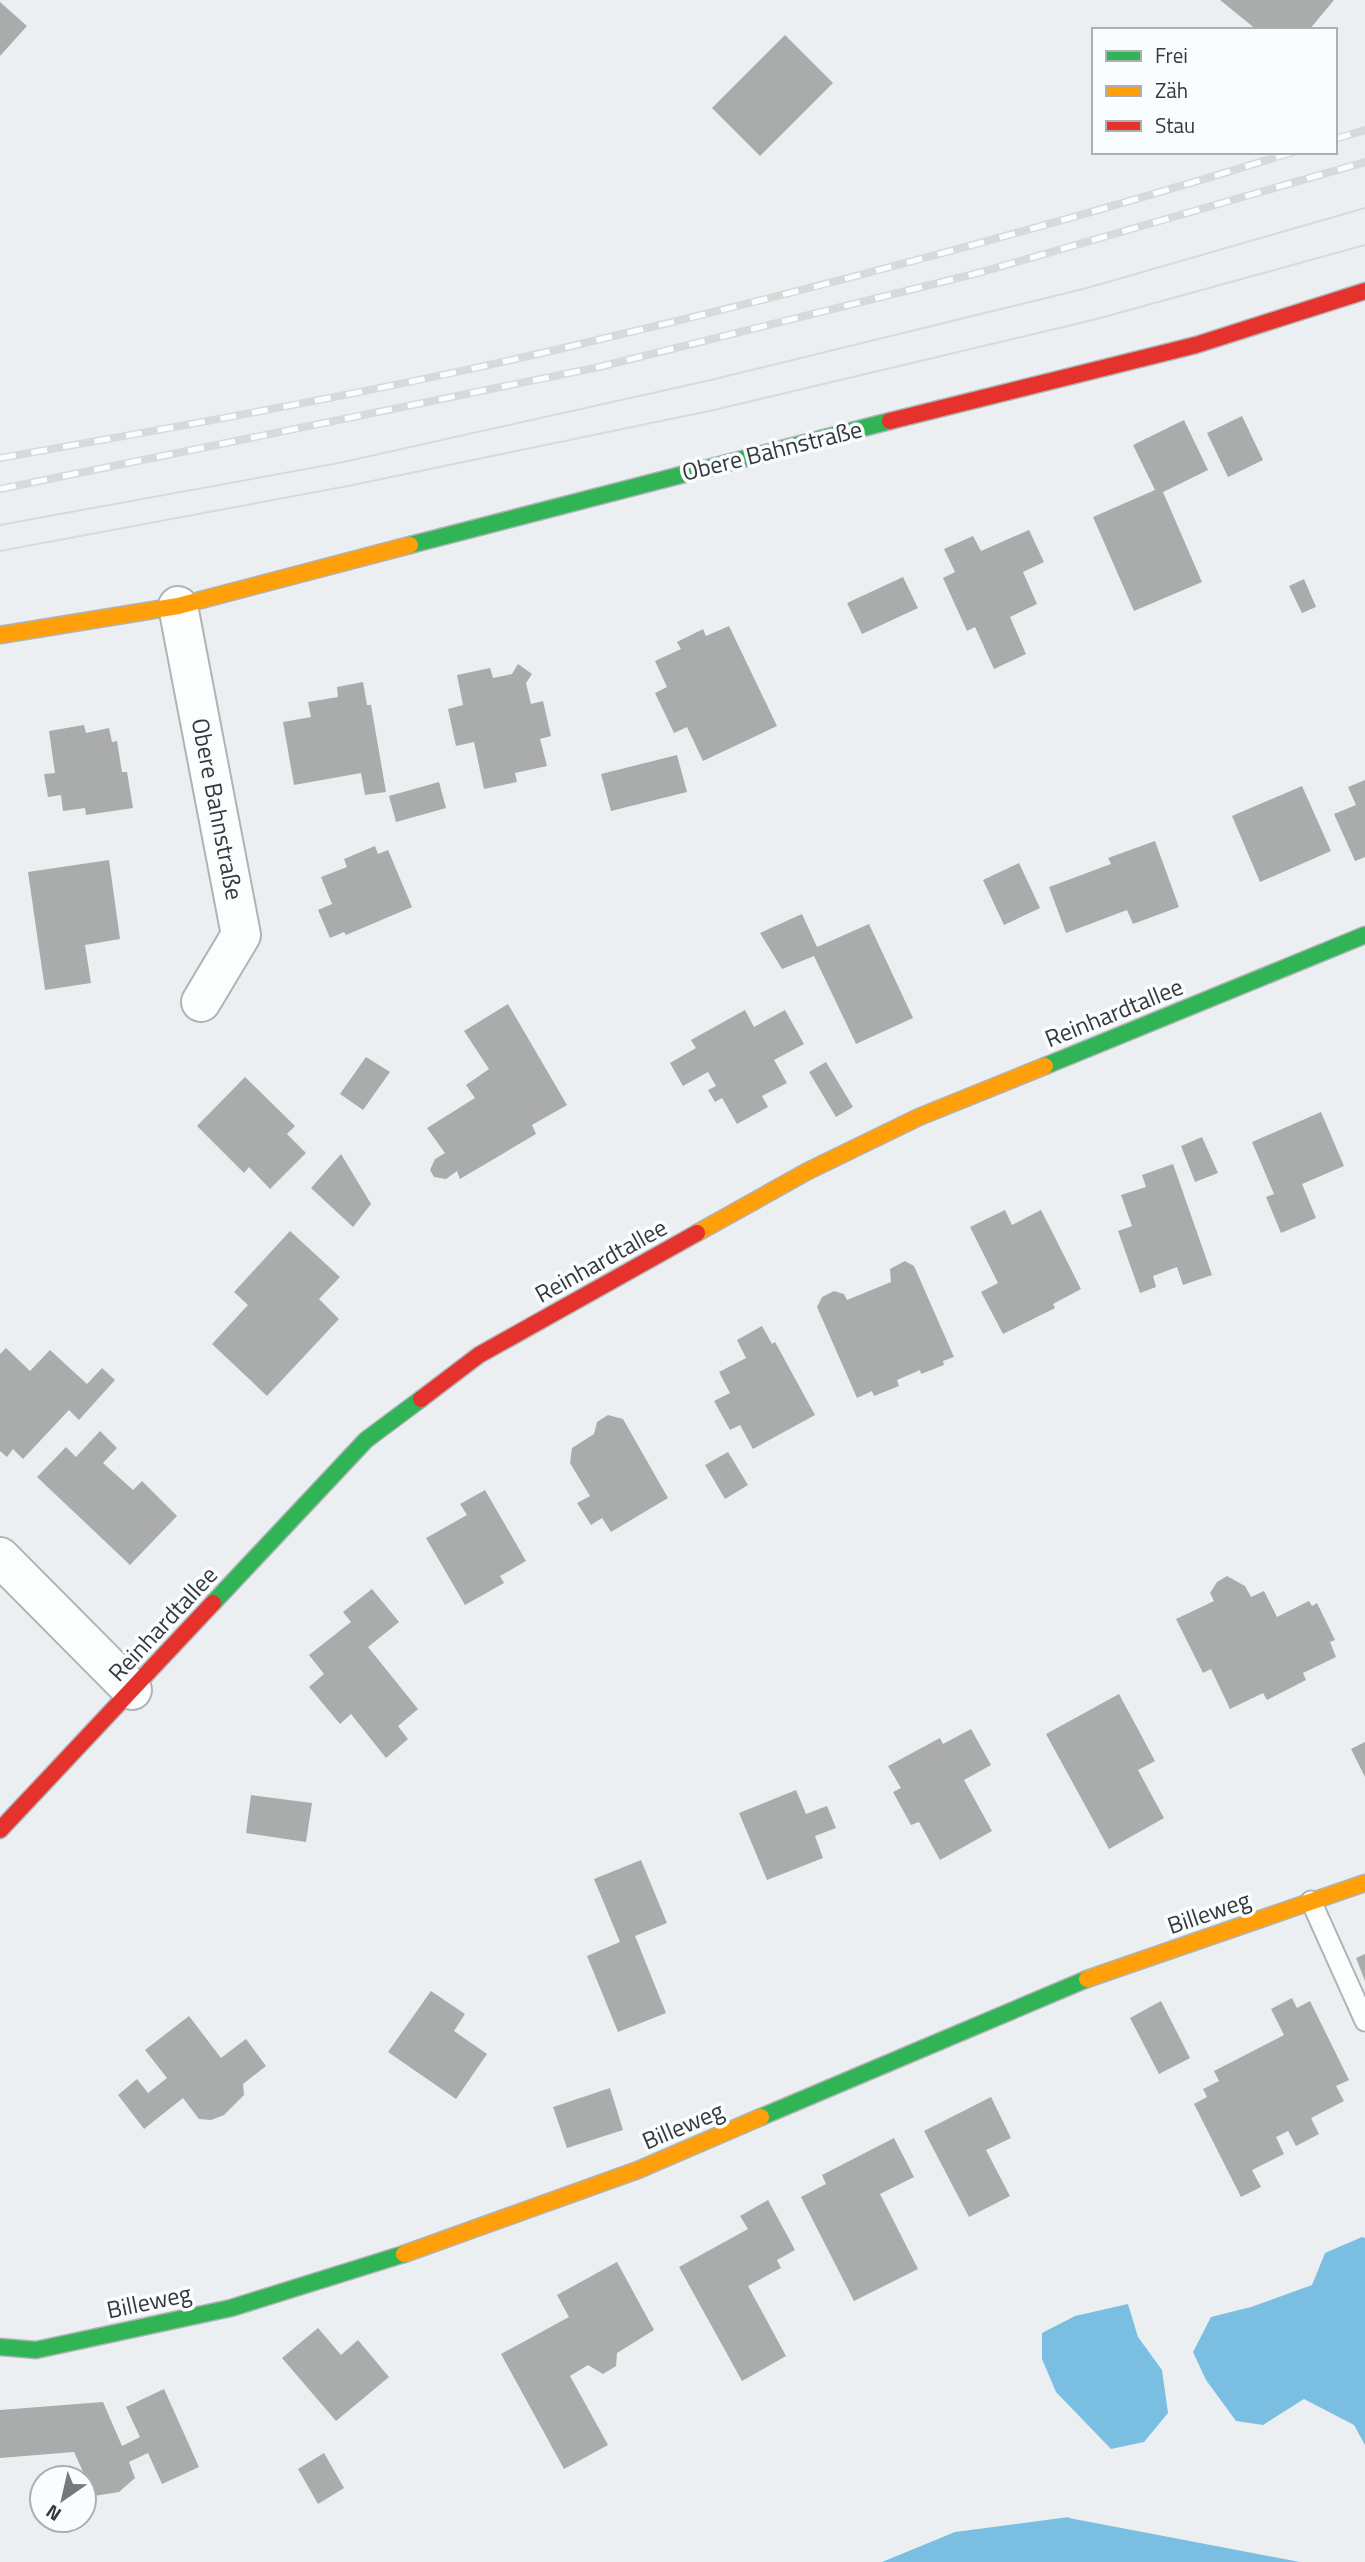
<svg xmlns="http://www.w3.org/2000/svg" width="1365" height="2562" viewBox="0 0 1365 2562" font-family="'Titillium Web',sans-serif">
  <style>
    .water { fill: #7abfe1 }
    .building { fill: #aaabab }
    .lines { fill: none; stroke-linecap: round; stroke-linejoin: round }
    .lane-casing { stroke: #b0b3b5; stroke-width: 23 }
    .street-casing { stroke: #b0b3b5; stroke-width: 42 }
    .fast-casing { stroke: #b0b3b5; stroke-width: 19 }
    .slow-casing { stroke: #b0b3b5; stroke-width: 19 }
    .jam-casing { stroke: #b0b3b5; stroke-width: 19 }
    .lane { stroke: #fcfdfd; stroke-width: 19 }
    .street { stroke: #fcfdfd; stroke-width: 38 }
    .fast { stroke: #30b455; stroke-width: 16 }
    .slow { stroke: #ff9f0a; stroke-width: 16 }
    .jam { stroke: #e5322d; stroke-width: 16 }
    .tram { stroke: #d8d9d9; stroke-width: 2 }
    .rail-casing { stroke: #d8d9d9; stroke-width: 8 }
    .rail { stroke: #fafdff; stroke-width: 5; stroke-dasharray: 16; stroke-linecap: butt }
    .labels { text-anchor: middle; stroke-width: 7; stroke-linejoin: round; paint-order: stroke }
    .street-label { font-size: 24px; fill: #36393a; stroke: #fafdff }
  </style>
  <rect width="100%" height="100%" fill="#eceff2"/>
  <path class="water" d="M1362,2237L1365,2238V2445L1354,2425L1304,2399L1263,2425L1236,2421L1206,2380L1193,2352L1211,2317L1251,2307L1312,2285L1325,2253Z
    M1128,2304L1138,2337L1162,2370L1168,2413L1144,2442L1111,2449L1056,2392L1042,2359V2333L1075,2316Z
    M1069,2517V2518L1300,2562H882L955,2532Z"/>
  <path class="building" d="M1220,0H1334L1309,30H1257Z
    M0,2L27,26L0,56Z
    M785,35L833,83L760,156L712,108Z
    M1242,416L1263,460L1228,477L1207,433Z
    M1184,420L1208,470L1163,492L1202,582L1134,611L1093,517L1155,490L1133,445Z
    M1029,530L1044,562L1023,572L1037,604L1010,617L1026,654L994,669L975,627L967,631L943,578L955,572L944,549L973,536L981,551Z
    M903,577L918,608L862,634L847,603Z
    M1304,579L1316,607L1302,613L1289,586Z
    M729,626L777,726L703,761L687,727L674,733L655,693L667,687L655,661L681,649L677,642L703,629L706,636Z
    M518,664L532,674L526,683L531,704L543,701L551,736L540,739L547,766L515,773L517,782L484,789L474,742L456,746L448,709L463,705L457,675L490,668L493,678L512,674Z
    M363,682L367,705H371L386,792L365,795L361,773L294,785L283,722L311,717L308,702L338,697L337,687Z
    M84,725L86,733L109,728L112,742L117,741L122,772H127L133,808L86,815L85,808L63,811L61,795L48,797L44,774L55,773L49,731Z
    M677,755L687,792L611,811L601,774Z
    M1365,780V857L1355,861L1334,814L1356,805L1348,787Z
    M439,782L446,808L396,822L389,796Z
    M1302,786L1331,851L1260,882L1232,816Z
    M1155,841L1179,907L1133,924L1127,910L1066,933L1049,887L1111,864L1108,858Z
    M375,846L378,854L388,850L412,907L346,935L344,932L330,938L318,910L332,904L321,877L347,867L344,859Z
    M109,860L120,939L85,945L91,983L45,990L28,872Z
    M1019,863L1040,908L1004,925L983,880Z
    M802,914L817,947L869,924L913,1018L856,1044L814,956L782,969L760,933Z
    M508,1004L567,1105L532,1125L536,1134L460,1179L457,1171L446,1179L434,1177L430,1170L435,1159L445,1153L427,1128L475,1098L466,1085L489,1069L464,1031Z
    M745,1010L754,1027L785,1010L804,1044L774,1060L787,1083L762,1096L768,1107L737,1124L722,1098L715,1102L708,1090L716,1086L708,1072L683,1086L670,1063L696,1048L691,1040Z
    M366,1057L390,1072L363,1110L340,1094Z
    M826,1062L853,1107L836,1117L809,1072Z
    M245,1077L295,1126L287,1134L306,1153L270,1189L249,1167L244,1173L197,1126Z
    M1321,1112L1344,1166L1302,1184L1316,1218L1281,1233L1266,1197L1274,1194L1252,1142Z
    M1202,1137L1218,1173L1195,1182L1181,1146Z
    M341,1154L371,1204L353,1227L311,1188Z
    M1173,1164L1212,1275L1183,1285L1177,1267L1153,1276L1156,1287L1140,1293L1118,1231L1132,1226L1121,1195L1146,1187L1142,1175Z
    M1005,1210L1012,1225L1041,1210L1081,1289L1053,1304L1055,1308L1003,1334L981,1292L998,1283L970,1227Z
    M290,1231L340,1277L319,1299L339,1319L267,1396L212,1344L248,1305L234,1292Z
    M905,1261L914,1266L954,1357L943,1361L944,1365L921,1374L920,1370L897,1380L899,1386L874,1396L872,1391L857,1398L817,1307L822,1297L834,1291L844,1294L847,1300L891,1282L890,1269Z
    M762,1326L772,1344L775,1342L815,1415L753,1449L740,1425L730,1430L714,1401L730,1393L719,1372L746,1358L737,1340Z
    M6,1348L30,1371L50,1350L87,1384L102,1368L115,1380L79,1420L69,1410L23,1459L13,1449L7,1457L0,1451V1354Z
    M608,1415L623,1419L668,1498L611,1532L602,1518L591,1525L577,1503L590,1496L570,1463L572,1448L594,1434L597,1422Z
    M100,1431L117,1448L103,1463L133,1490L142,1481L177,1516L130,1565L37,1477L66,1447L76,1457Z
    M728,1452L748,1485L725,1499L705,1465Z
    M485,1490L526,1561L500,1576L504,1583L465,1605L426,1538L467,1515L460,1504Z
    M1227,1576L1245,1586L1251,1597L1264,1591L1277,1617L1309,1601L1312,1606L1317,1603L1335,1640L1330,1642L1336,1657L1303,1673L1306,1680L1267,1700L1263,1693L1230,1709L1211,1669L1203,1673L1176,1619L1214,1601L1210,1593L1217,1582Z
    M372,1589L399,1622L368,1647L418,1709L398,1726L408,1739L386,1758L351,1714L340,1724L309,1687L324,1674L309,1655L351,1622L343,1612Z
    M1119,1694L1155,1761L1138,1770L1164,1818L1109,1849L1046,1734Z
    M971,1729L991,1765L964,1780L992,1831L940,1860L919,1822L911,1825L893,1792L901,1788L888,1766L940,1738L943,1744Z
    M1365,1742V1777L1351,1749Z
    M796,1790L806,1814L827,1806L836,1828L815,1836L823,1858L767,1880L739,1813Z
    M251,1795L312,1803L306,1842L246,1833Z
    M641,1860L667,1923L635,1936L666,2013L618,2032L587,1956L620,1942L594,1879Z
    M1365,1954V1981L1356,1958Z
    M431,1991L465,2014L454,2031L487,2054L456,2099L388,2052Z
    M1292,1998L1297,2008L1310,2001L1349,2080L1336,2086L1344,2101L1311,2118L1319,2134L1296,2146L1288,2131L1276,2137L1284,2154L1252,2170L1261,2187L1241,2197L1194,2104L1207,2097L1203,2089L1219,2081L1214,2071L1284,2035L1271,2009Z
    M1161,2001L1190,2058L1159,2074L1130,2018Z
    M189,2016L221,2058L246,2039L266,2066L243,2084L244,2095L224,2115L211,2120L199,2119L183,2098L144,2129L118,2095L137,2079L148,2093L167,2078L145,2050Z
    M610,2088L623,2130L567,2148L553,2107Z
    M991,2097L1011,2138L986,2150L1010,2196L969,2217L924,2131Z
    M894,2138L914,2177L880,2194L918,2269L854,2301L801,2197L826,2184L822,2175Z
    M768,2200L795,2250L777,2260L781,2268L748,2286L786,2356L742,2381L679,2267L748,2229L740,2216Z
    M617,2262L654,2330L617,2353L616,2366L603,2374L588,2365L570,2376L608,2445L564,2469L501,2354L569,2317L557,2295Z
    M318,2328L341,2355L358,2340L389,2377L336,2421L282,2358Z
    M164,2389L199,2467L162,2484L148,2453L129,2462L135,2478L119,2492L94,2496L74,2452L0,2458V2410L103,2402L122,2446L140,2437L126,2407Z
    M324,2453L344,2488L318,2504L298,2469Z"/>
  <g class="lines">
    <defs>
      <path id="lane" d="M1311,1901L1365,2021"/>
      <path id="street" d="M178,606L241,935L201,1002
        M0,1557L132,1690"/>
      <path id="fast" d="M410,545L890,421
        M1045,1066L1365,935
        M213,1603L366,1440L421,1399
        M761,2117L1087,1979
        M0,2347L36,2350L231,2308L404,2254"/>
      <path id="slow" d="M0,635L178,606L410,545
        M697,1233L808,1171L919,1117L1045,1066
        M1087,1979L1365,1883
        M404,2254L638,2170L761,2117"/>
      <path id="jam" d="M890,421L1196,345L1365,291
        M421,1399L479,1355L697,1233
        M0,1830L213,1603"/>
    </defs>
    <use href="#lane" class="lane-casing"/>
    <use href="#street" class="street-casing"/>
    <use href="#fast" class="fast-casing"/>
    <use href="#slow" class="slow-casing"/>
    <use href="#jam" class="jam-casing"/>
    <use href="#lane" class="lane"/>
    <use href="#street" class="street"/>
    <use href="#fast" class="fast"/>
    <use href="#slow" class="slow"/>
    <use href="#jam" class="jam"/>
    <path class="tram" d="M0,525L339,463L711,380L1087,288L1365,208
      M0,551L348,486L714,410L1093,320L1365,245"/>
    <defs>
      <path id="rail" d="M1335,139L1365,130
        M0,458C199,423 399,388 597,340C831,285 1063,223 1293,152
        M0,489L599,367L978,273L1365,162"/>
    </defs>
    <use href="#rail" class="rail-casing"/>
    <use href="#rail" class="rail"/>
  </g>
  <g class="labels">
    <g class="street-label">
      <text transform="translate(772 451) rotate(-14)" y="8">Obere Bahnstraße</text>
      <text transform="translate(217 809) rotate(79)" y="8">Obere Bahnstraße</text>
      <text transform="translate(1114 1013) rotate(-22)" y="8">Reinhardtallee</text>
      <text transform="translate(601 1261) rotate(-29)" y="8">Reinhardtallee</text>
      <text transform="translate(163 1624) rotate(-47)" y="8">Reinhardtallee</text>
      <text transform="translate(1209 1913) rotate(-19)" y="8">Billeweg</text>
      <text transform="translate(683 2126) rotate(-23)" y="8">Billeweg</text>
      <text transform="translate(149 2302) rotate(-12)" y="8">Billeweg</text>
    </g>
  </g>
  <rect x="1092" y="28" width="245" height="126" fill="#fafdff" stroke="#acafb0" stroke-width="2"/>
  <rect x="1106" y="51" width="35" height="10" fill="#30b455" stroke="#acafb0" stroke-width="2"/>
  <text x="1155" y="63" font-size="21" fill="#36393a">Frei</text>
  <rect x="1106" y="86" width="35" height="10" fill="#ff9f0a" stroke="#acafb0" stroke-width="2"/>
  <text x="1155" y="98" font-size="21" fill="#36393a">Zäh</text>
  <rect x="1106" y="121" width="35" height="10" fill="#e5322d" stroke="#acafb0" stroke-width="2"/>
  <text x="1155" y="133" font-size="21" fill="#36393a">Stau</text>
  <g transform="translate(63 2499) rotate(214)"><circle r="33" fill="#fafdff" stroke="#acafb0" stroke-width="2"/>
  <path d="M0-5L12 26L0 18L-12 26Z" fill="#76797a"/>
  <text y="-10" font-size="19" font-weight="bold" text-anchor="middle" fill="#36393a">N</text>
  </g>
</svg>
